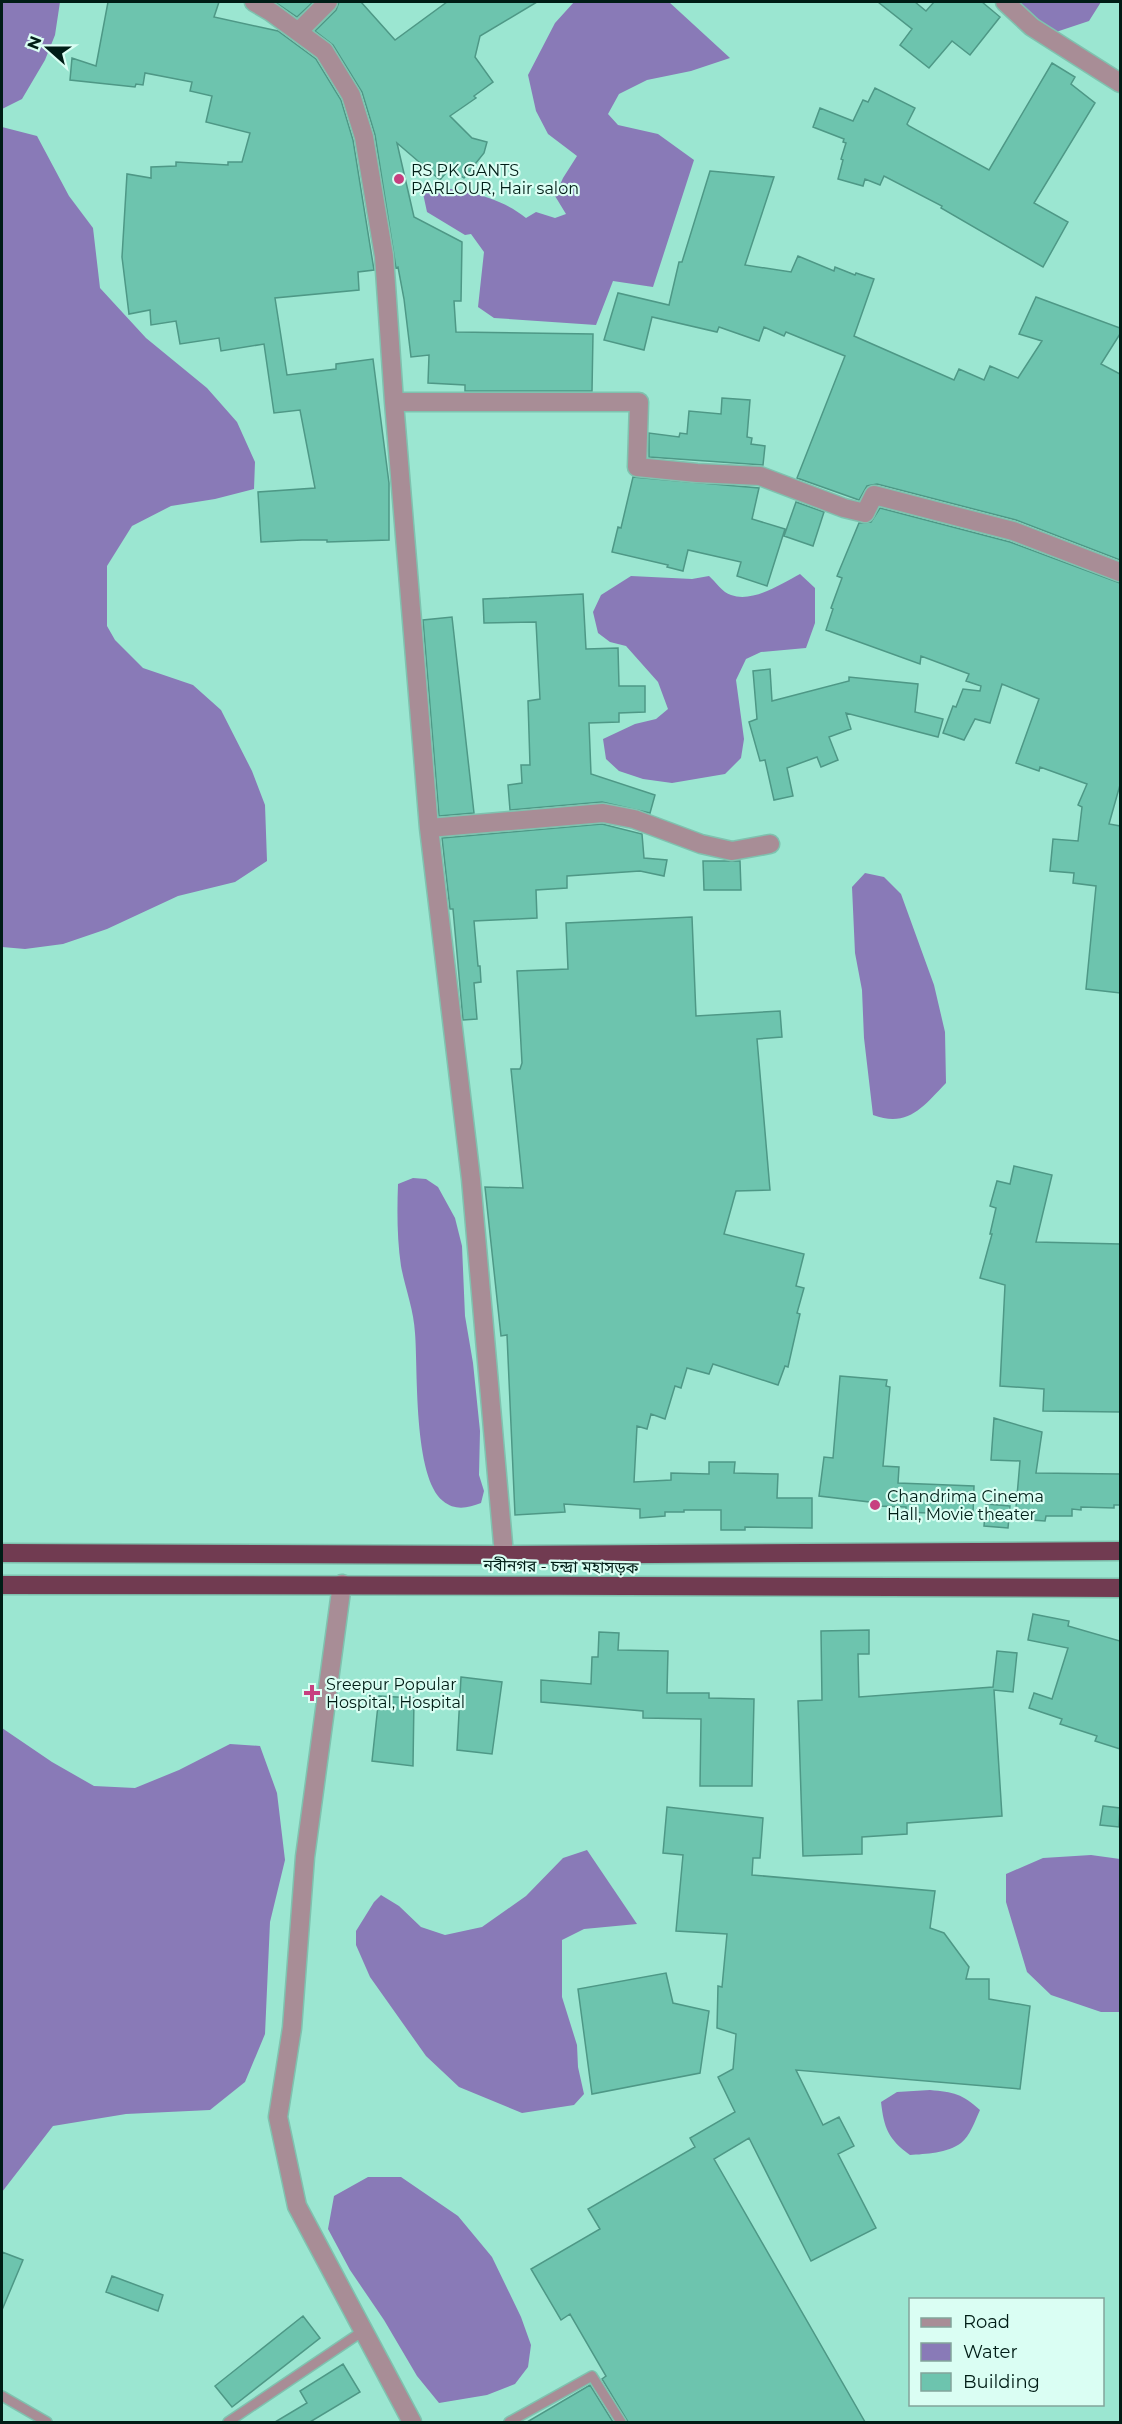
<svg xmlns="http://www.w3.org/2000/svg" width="1122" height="2424" viewBox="0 0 1122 2424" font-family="Montserrat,'Noto Sans Bengali',sans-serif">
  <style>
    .water { fill: #897ab7 }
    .building { fill: #6dc4ae; stroke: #4e9886; stroke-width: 1.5 }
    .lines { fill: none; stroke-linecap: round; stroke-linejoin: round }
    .lane-casing { stroke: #7fc2af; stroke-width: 12 }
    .street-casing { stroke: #7fc2af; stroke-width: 21 }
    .highway-casing { stroke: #7fc2af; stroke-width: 21 }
    .lane { stroke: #a88d96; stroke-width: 9 }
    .street { stroke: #a88d96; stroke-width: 18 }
    .highway { stroke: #713b51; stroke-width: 18 }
    .poi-dot { fill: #c74080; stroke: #dafef3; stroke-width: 2 }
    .labels { text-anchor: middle; stroke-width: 4.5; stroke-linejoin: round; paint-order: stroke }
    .poi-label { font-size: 16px; fill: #001d16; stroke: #dafef3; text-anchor: start }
    .street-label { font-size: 16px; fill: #001d16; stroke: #dafef3 }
  </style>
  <rect width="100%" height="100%" fill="#9be6d1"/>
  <path class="water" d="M2,2H60L55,35L45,60L22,99L2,109Z
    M574,2H669L730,58L691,71L647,80L619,94L608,114L618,125L658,134L694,160L653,287L613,281L596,325L494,318L478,307L484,252L471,234L465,235L427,212L421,184C457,190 497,194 526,218L536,212L555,218L566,214L555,196L563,178L577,156L548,134L536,111L528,75L555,23Z
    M1020,2H1101L1089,21L1053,33L1033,19Z
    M2,127L37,136L69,196L93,228L100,288L146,338L207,388L237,422L255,462L254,489L215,499L171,506L132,526L107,566V626L115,640L143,668L193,685L221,710L252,771L265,805L267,861L235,882L178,896L107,929L63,944L25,949L2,947Z
    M800,574L815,588V623L806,648L761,652L746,659L736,680L744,739L741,758L725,774L672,783L643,779L619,771L606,759L603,739L635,724L656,719L668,709L658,682L626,646L610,642L598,633L593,612L601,595L631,576L692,579L709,576C715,581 723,593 731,595C753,603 781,584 800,574Z
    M865,873L884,877L901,894L934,985L945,1032L946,1083C923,1107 908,1128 873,1115L864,1038L862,990L855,953L852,887Z
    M413,1178L426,1179L438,1187L455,1218L462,1246L465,1316L473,1363L480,1431L479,1475L484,1491L481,1503C468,1508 455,1511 443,1501C413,1477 418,1369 415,1333C414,1310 405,1288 401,1266C397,1239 397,1211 398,1184Z
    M2,1728L52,1762L94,1786L135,1788L179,1770L230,1744L260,1746L277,1793L285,1860L270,1922L265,2034L245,2082L210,2110L126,2114L53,2126L2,2192Z
    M587,1850L637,1924L584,1929L562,1940V1997L577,2045L578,2067L584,2094L574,2105L522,2113L459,2087L426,2056L370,1977L356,1945V1931L374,1902L381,1895L399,1906L421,1927L445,1935L482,1927L526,1896L563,1858Z
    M1091,1855L1120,1859V2012H1101L1051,1995L1027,1972L1006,1902V1874L1043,1858Z
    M930,2090C953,2092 963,2094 980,2110C975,2121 970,2136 961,2143C948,2153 925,2154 910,2155C888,2139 884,2128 881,2102L897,2092Z
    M368,2177H401L458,2216L492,2257L521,2317L531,2345L528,2367L515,2384L487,2395L439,2403L417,2376L384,2320L350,2270L328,2229L334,2196Z"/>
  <path class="building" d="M108,2H219L214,17L278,31L316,59L341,100L353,140L374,270L358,272L359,290L275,298L287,375L336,369V364L373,359L389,483V540L327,542V540H302L261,542L258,492L315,488L300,410L274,413L264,344L221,351L219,338L180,344L176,321L151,325L150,310L129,314L122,257L127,174L151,178V167L176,166V162L228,165V162H242L250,133L206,122L212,96L190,91L192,82L145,73L143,85L136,84L135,87L70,80L72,58L96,66Z
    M275,2H313L297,17Z
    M339,2H361L395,40L447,2H537L480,36L475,57L493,82L474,96L476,98L450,116L472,138L487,142L484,153L464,178L450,168L440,180L397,143L414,217L462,242L461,301H454L456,332L593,334L592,391H465V385L428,383L429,355L411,357L404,299L398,267L396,268L375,135L362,92L333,45L315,31L336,10Z
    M878,2H915L926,11L934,2H982L1000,17L970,55L952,41L929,68L900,45L912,29Z
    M1052,63L1075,77L1071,84L1095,103L1034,203L1068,222L1043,267L941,208L942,206L884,176L880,185L865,179L863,186L838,179L843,160L841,159L846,143L843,142L844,139L813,127L820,108L853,121L863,100L868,102L875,88L915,108L907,124L909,126L989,170Z
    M710,171L774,177L745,265L791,272L798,256L834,271L835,267L855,275L856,273L874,279L854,336L954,380L959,369L984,380L990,366L1018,378L1042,341L1019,334L1036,297L1120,328V334L1101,364L1120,374V560L1016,520L877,484L867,486L859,500L797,478L845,356L786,332L784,336L764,327L759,341L719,327L717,332L652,317L644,350L604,340L618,293L669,305L679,262H682Z
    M722,398L750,400L747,437L752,438L751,444L765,446L763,465L649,457V433L679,437L680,433L687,434L689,411L721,414Z
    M633,477L759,488L752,519L785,529L767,586L737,576L741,562L688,550L683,571L667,567L668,565L612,552L618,527L621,528Z
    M796,502L824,512L813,546L784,536Z
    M880,508L1010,542L1120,583V785L1109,824L1120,826V993L1086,989L1096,886L1073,883L1074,873L1050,871L1053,839L1078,841L1082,807L1078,805L1087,784L1040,767L1039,771L1016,763L1039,699L1002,684L990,723L975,719L964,740L943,733L953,706L956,707L963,689L980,691L981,686L966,681L969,674L921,656L920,664L826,630L833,609L831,608L842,578L837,576L859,523L871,522Z
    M583,594L586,649L618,648L619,686H645V712L619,713V722L589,723L591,774L655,795L650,813L602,802L510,810L508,785L522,783L521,765H530L528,701L540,699L536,622L484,623L483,599Z
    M452,617L474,813L439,816L423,620Z
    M770,669L772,701L849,681V677L918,684L915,712L943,719L938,737L846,713L851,729L829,737L838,760L821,767L817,757L787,768L793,796L774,800L765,760L760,761L749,722L757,719L753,671Z
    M602,824L642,834L644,858L667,860L664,876L640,871L567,876V888L536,890L537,918L474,921L478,966H480L481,982L474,983L477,1019L463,1020L453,909H450L442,838Z
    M703,861H740L741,890H704Z
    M692,917L696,1016L780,1011L782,1037L757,1039L770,1190L736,1191L724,1234L804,1254L796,1286L804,1288L797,1313L800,1314L788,1367L785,1366L778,1385L713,1364L709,1374L687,1368L681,1388L675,1386L665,1419L651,1414L647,1429L637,1426L634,1482L671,1480V1473L709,1474V1462H735L734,1473L778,1474L777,1498H812V1528L745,1527V1530H721V1510H684V1512H665V1516L640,1518V1509L564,1504L565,1512L515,1515L507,1335L501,1336L485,1187L523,1188L511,1069H520L522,1063L517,971L568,969L566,923Z
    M1014,1166L1052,1175L1036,1242L1120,1244V1412L1043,1411L1044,1389L1000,1386L1005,1285L980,1278L992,1234H990L996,1208L990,1206L997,1181L1010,1184Z
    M840,1376L887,1380L886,1386L890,1387L883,1466L899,1467L898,1483L974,1486L973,1515L906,1512V1507L878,1506V1503L819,1496L824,1457L833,1458Z
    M994,1418L1042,1432L1036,1473L1120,1474V1505H1114V1508L1081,1507V1510L1072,1509V1516H1046L1045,1521L1015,1519L1020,1461L991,1460Z
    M986,1504L1010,1506L1008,1528L984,1526Z
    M1033,1614L1069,1621L1068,1626L1120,1641V1749L1095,1741L1097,1736L1060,1724L1062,1719L1029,1708L1034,1693L1052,1699L1068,1648L1028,1640Z
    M869,1630V1654H858L859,1697L993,1687L997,1651L1017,1653L1013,1692L994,1690L1002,1816L907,1823V1834L862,1837V1854L803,1856L798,1701L822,1700L821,1631Z
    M599,1632L619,1633L618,1650L668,1651L667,1693H709V1698L754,1699L752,1786H700L701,1719L643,1718V1711L541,1702V1680L591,1684L592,1657H598Z
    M461,1677L502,1682L492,1754L457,1750Z
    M379,1696L414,1698L413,1766L372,1761Z
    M1103,1806L1120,1808L1119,1827L1100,1825Z
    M667,1807L763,1818L760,1858H753L752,1875L935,1891L930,1928L944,1933L969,1967L966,1979H989V1999L1030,2006L1020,2089L796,2070L823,2125L839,2117L854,2146L838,2154L876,2228L811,2261L749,2138L714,2159L865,2422H628L602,2379L606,2376L570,2314L561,2320L531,2269L600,2229L588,2209L695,2147L690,2138L735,2112L718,2077L733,2069L736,2034L717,2028L718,1986L722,1987L727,1934L676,1931L683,1855L663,1853Z
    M666,1973L673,2003L709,2011L700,2073L592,2094L578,1989Z
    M2,2252L23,2260L2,2310Z
    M112,2276L163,2295L158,2311L106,2292Z
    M303,2316L320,2338L232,2407L215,2386Z
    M343,2364L360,2392L310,2422H275L307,2403L300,2391Z
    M590,2385L613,2422H527Z"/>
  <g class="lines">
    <defs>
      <path id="lane" d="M2,2396L47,2422
        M228,2422L363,2331
        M509,2422L592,2376L621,2422"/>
      <path id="street" d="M254,2L271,12L324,51L351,95L364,137L384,256L394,402L429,828L471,1179L504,1555
        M1005,2L1032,27L1120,83
        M298,32L328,2
        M394,402H639L637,467L697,473L760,476L844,508L865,513L874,495L1013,531L1120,572
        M429,828L603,813L634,819L701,844L732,851L770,844
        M342,1584L305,1857L292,2028L278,2117L297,2206L412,2422"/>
      <path id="highway" d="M2,1553L504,1555L1120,1551
        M2,1585C375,1583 747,1588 1120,1588"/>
    </defs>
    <use href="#lane" class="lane-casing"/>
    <use href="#street" class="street-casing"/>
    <use href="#highway" class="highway-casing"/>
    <use href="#lane" class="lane"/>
    <use href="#street" class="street"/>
    <use href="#highway" class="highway"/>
  </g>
  <g class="poi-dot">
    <circle cx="399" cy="179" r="6"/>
    <circle cx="875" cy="1505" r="6"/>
    <path d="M309 1684h6v6h6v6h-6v6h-6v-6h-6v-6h6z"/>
  </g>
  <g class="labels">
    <g class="poi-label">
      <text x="411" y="176">RS PK GANTS<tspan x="411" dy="18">PARLOUR, Hair salon</tspan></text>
      <text x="887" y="1502">Chandrima Cinema<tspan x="887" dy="18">Hall, Movie theater</tspan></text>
      <text x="326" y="1690">Sreepur Popular<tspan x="326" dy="18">Hospital, Hospital</tspan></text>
    </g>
    <g class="street-label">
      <text transform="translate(561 1566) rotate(1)" y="6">নবীনগর - চন্দ্রা মহাসড়ক</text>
    </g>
  </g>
  <rect width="1122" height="2424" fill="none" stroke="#001d16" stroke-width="6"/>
  <rect x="909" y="2298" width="195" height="108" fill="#dafef3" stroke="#83a49b" stroke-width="1.5"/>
  <rect x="921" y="2318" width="30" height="9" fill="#a88d96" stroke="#83a49b" stroke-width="1.5"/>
  <text x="963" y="2328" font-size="18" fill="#001d16">Road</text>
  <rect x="921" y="2343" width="30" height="18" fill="#897ab7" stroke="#83a49b" stroke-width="1.5"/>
  <text x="963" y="2358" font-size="18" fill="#001d16">Water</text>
  <rect x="921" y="2373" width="30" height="18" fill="#6dc4ae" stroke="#83a49b" stroke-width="1.5"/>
  <text x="963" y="2388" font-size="18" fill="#001d16">Building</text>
  <g transform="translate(48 48) rotate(291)" stroke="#dafef3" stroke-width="4.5" paint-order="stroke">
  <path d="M0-4.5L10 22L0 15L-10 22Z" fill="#001d16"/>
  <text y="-9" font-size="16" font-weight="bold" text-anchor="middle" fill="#001d16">N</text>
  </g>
</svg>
